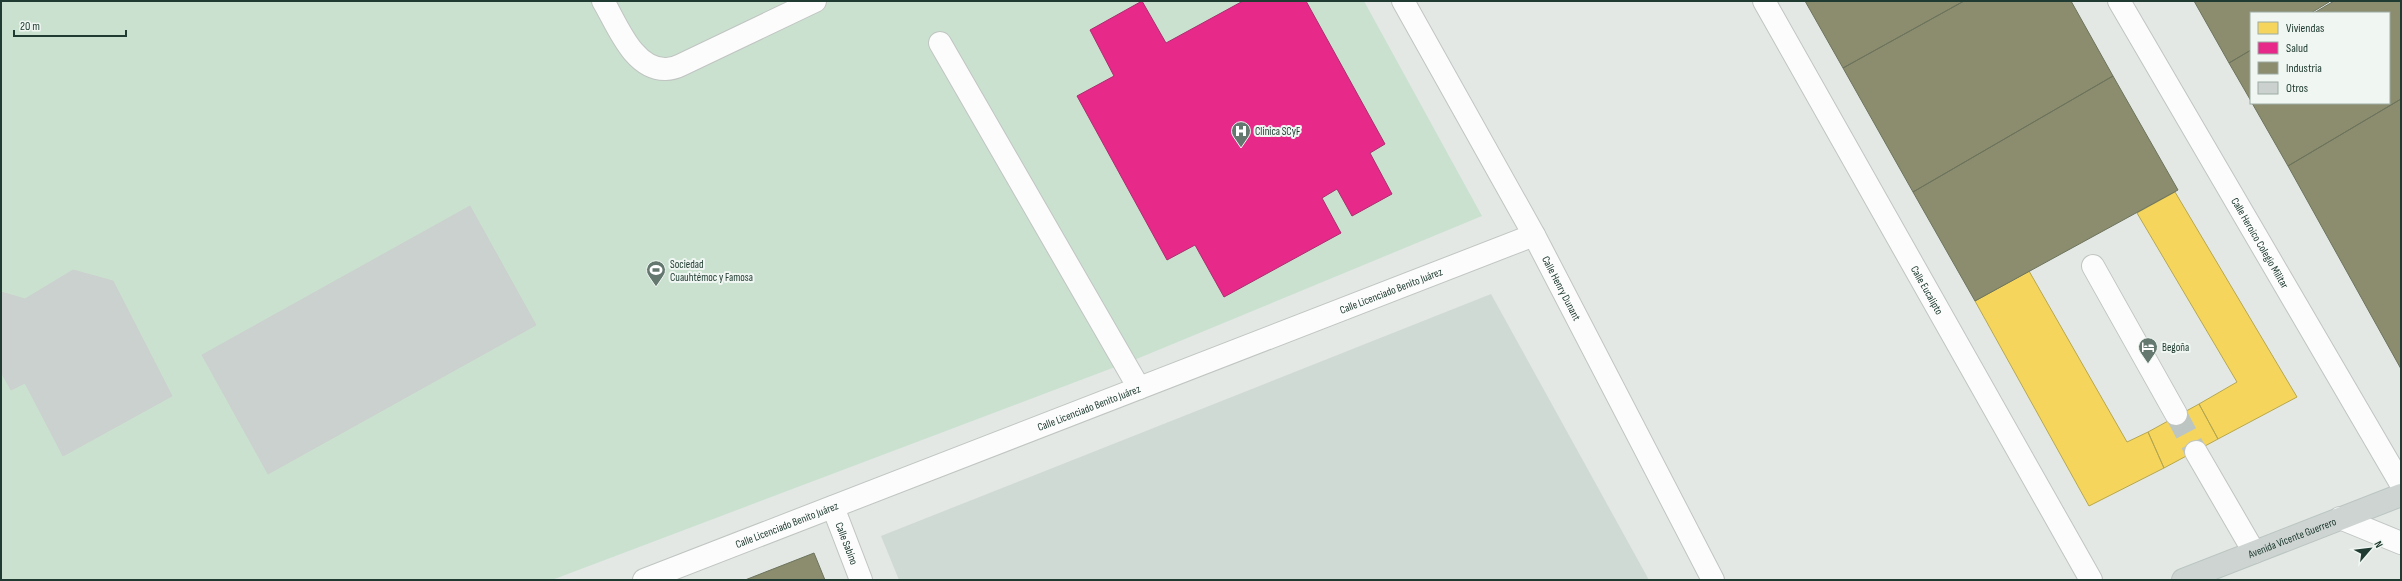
<svg xmlns="http://www.w3.org/2000/svg" width="2402" height="581" viewBox="0 0 2402 581" font-family="'Sofia Sans Condensed',sans-serif">
  <style>
    .built { fill: #d0dad4 }
    .green { fill: #cbe1d0 }
    .homes { fill: #f6d55c; stroke: #b6a74f }
    .health { fill: #e7298a; stroke: #ab2e6f }
    .industry { fill: #8c8c6e; stroke: #6c745c }
    .building { fill: #cbd1ce; stroke: #cbd1ce }
    .lines { fill: none; stroke-linecap: round; stroke-linejoin: round }
    .minor-tunnel { stroke: #bcc5c1; stroke-width: 22; stroke-dasharray: 22 11; stroke-linecap: butt }
    .minor-casing { stroke: #c0c5c2; stroke-width: 24 }
    .major-casing { stroke: #bbc5c1; stroke-width: 24 }
    .minor { stroke: #fbfcfb; stroke-width: 22 }
    .major { stroke: #cdd4d1; stroke-width: 22 }
    .labels { text-anchor: middle; stroke-width: 4; stroke-linejoin: round; paint-order: stroke }
    .poi-label { font-size: 11px; fill: #203b31; stroke: #f0f7f3; text-anchor: start }
    .street-label { font-size: 11px; fill: #203b31; stroke: #f0f7f3 }
  </style>
  <rect width="100%" height="100%" fill="#e3e8e5"/>
  <path class="built" d="M1491,294L1649,580H899L881,536Z"/>
  <path class="green" d="M1,1H1364L1482,216L1139,358L552,580H1Z"/>
  <path class="homes" d="M2175,192L2297,397L2218,439L2199,404L2237,382L2137,213Z
    M2029,271L2127,442L2148,432L2164,468L2089,506L1975,301Z
    M2199,404L2218,439L2164,468L2148,432Z"/>
  <path class="health" d="M1142,1L1166,43L1243,1H1306L1385,144L1370,153L1392,194L1352,216L1337,189L1322,198L1341,233L1224,297L1195,245L1167,260L1077,96L1114,76L1090,30Z"/>
  <path class="industry" d="M1805,1H1964L1843,68Z
    M1964,1H2071L2113,76L1913,192L1843,68Z
    M2194,1H2329V2L2311,13H2251V50L2229,63Z
    M2334,1H2401V99L2288,166L2252,103H2389V13H2314Z
    M2251,50V101L2229,63Z
    M2113,76L2178,190L1975,301L1913,192Z
    M2401,99V369L2288,166Z
    M814,553L825,580H745Z"/>
  <path class="building" d="M470,206L536,325L268,474L202,355Z
    M73,270L113,281L172,396L63,456L25,383L11,390L1,372V292L25,299Z"/>
  <g class="lines">
    <path class="minor-tunnel" d="M2176,414L2196,452"/>
    <defs>
      <g id="minor">
        <path d="M603,1C617,24 633,70 666,69C671,69 677,67 681,65L815,1"/>
        <path id="s1" d="M1403,1L1534,235L1713,580"/>
        <path id="s2" d="M1764,1L2091,580"/>
        <path id="s3" d="M2119,1L2401,484"/>
        <path d="M940,43L1139,388"/>
        <path d="M2093,266L2176,414"/>
        <path d="M2196,452L2254,552"/>
        <path id="s4" d="M833,507L861,580"/>
        <path d="M2340,518L2401,543"/>
        <path id="s5" d="M644,580L1534,235"/>
      </g>
      <g id="major">
        <path id="s6" d="M2183,580L2401,495"/>
      </g>
    </defs>
    <use href="#minor" class="minor-casing"/>
    <use href="#major" class="major-casing"/>
    <use href="#minor" class="minor"/>
    <use href="#major" class="major"/>
  </g>
  <defs>
    <symbol id="hospital-pin" viewBox="-11 -11 22 30"><path d="M0 17L-7.5 6A9.5 9.5 0 1 1 7.5 6Z" fill="#647870" stroke="#f0f7f3"/><path d="M-5-5h3v3.5h4V-5h3V5h-3V1.5h-4V5h-3Z" fill="#fff"/></symbol>
    <symbol id="stadium-pin" viewBox="-11 -11 22 30"><path d="M0 17L-7.5 6A9.5 9.5 0 1 1 7.5 6Z" fill="#647870" stroke="#f0f7f3"/><path d="M0-5a6.5 5 0 1 0 0 10a6.5 5 0 1 0 0-10ZM-3.5-1.8h7v3.6h-7Z" fill="#fff"/></symbol>
    <symbol id="hotel-pin" viewBox="-11 -11 22 30"><path d="M0 17L-7.5 6A9.5 9.5 0 1 1 7.5 6Z" fill="#647870" stroke="#f0f7f3"/><path d="M-6-4.5h1.5V1H6V5H4.5V3h-9V5H-6ZM-4 0a1.8 1.8 0 1 1 3.6 0ZM.5 0V-2.5h3Q6-2.5 6 0Z" fill="#fff"/></symbol>
  </defs>
  <g fill-rule="evenodd">
    <use href="#hospital-pin" x="1230" y="120" width="22" height="30"/>
    <use href="#stadium-pin" x="645" y="259" width="22" height="30"/>
    <use href="#hotel-pin" x="2137" y="336" width="22" height="30"/>
  </g>
  <g class="labels">
    <g class="poi-label">
      <text x="1255" y="135">Clinica SCyF</text>
      <text x="670" y="268">Sociedad<tspan x="670" dy="13">Cuauhtémoc y Famosa</tspan></text>
      <text x="2162" y="351">Begoña</text>
    </g>
    <g class="street-label">
      <text dy="4" stroke="none"><textPath href="#s3" startOffset="280">Calle Heroico Colegio Militar</textPath></text>
      <text dy="4" stroke="none"><textPath href="#s1" startOffset="328">Calle Henry Dunant</textPath></text>
      <text dy="4" stroke="none"><textPath href="#s5" startOffset="801">Calle Licenciado Benito Juárez</textPath></text>
      <text dy="4" stroke="none"><textPath href="#s2" startOffset="332">Calle Eucalipto</textPath></text>
      <text dy="4" stroke="none"><textPath href="#s5" startOffset="477">Calle Licenciado Benito Juárez</textPath></text>
      <text dy="4" stroke="none"><textPath href="#s5" startOffset="153">Calle Licenciado Benito Juárez</textPath></text>
      <text dy="4" stroke="none"><textPath href="#s6" startOffset="117">Avenida Vicente Guerrero</textPath></text>
      <text dy="4" stroke="none"><textPath href="#s4" startOffset="39">Calle Sabino</textPath></text>
    </g>
  </g>
  <rect width="2402" height="581" fill="none" stroke="#203b31" stroke-width="4"/>
  <rect x="2250" y="12" width="140" height="92" fill="#f0f7f3" stroke="#9daca5"/>
  <rect x="2258" y="22" width="20" height="12" fill="#f6d55c" stroke="#9daca5"/>
  <text x="2286" y="32" font-size="12" fill="#203b31">Viviendas</text>
  <rect x="2258" y="42" width="20" height="12" fill="#e7298a" stroke="#9daca5"/>
  <text x="2286" y="52" font-size="12" fill="#203b31">Salud</text>
  <rect x="2258" y="62" width="20" height="12" fill="#8c8c6e" stroke="#9daca5"/>
  <text x="2286" y="72" font-size="12" fill="#203b31">Industria</text>
  <rect x="2258" y="82" width="20" height="12" fill="#cbd1ce" stroke="#9daca5"/>
  <text x="2286" y="92" font-size="12" fill="#203b31">Otros</text>
  <g transform="translate(2370 549) rotate(62)" stroke="#f0f7f3" stroke-width="3" paint-order="stroke">
  <path d="M0-3L7 15L0 10L-7 15Z" fill="#203b31"/>
  <text y="-6" font-size="11" font-weight="bold" text-anchor="middle" fill="#203b31">N</text>
  </g>
  <path d="M14 30v6h112v-6" fill="none" stroke="#203b31" stroke-width="2"/>
  <text x="20" y="30" font-size="12" fill="#203b31" stroke="#f0f7f3" stroke-width="3" paint-order="stroke">20 m</text>
</svg>
